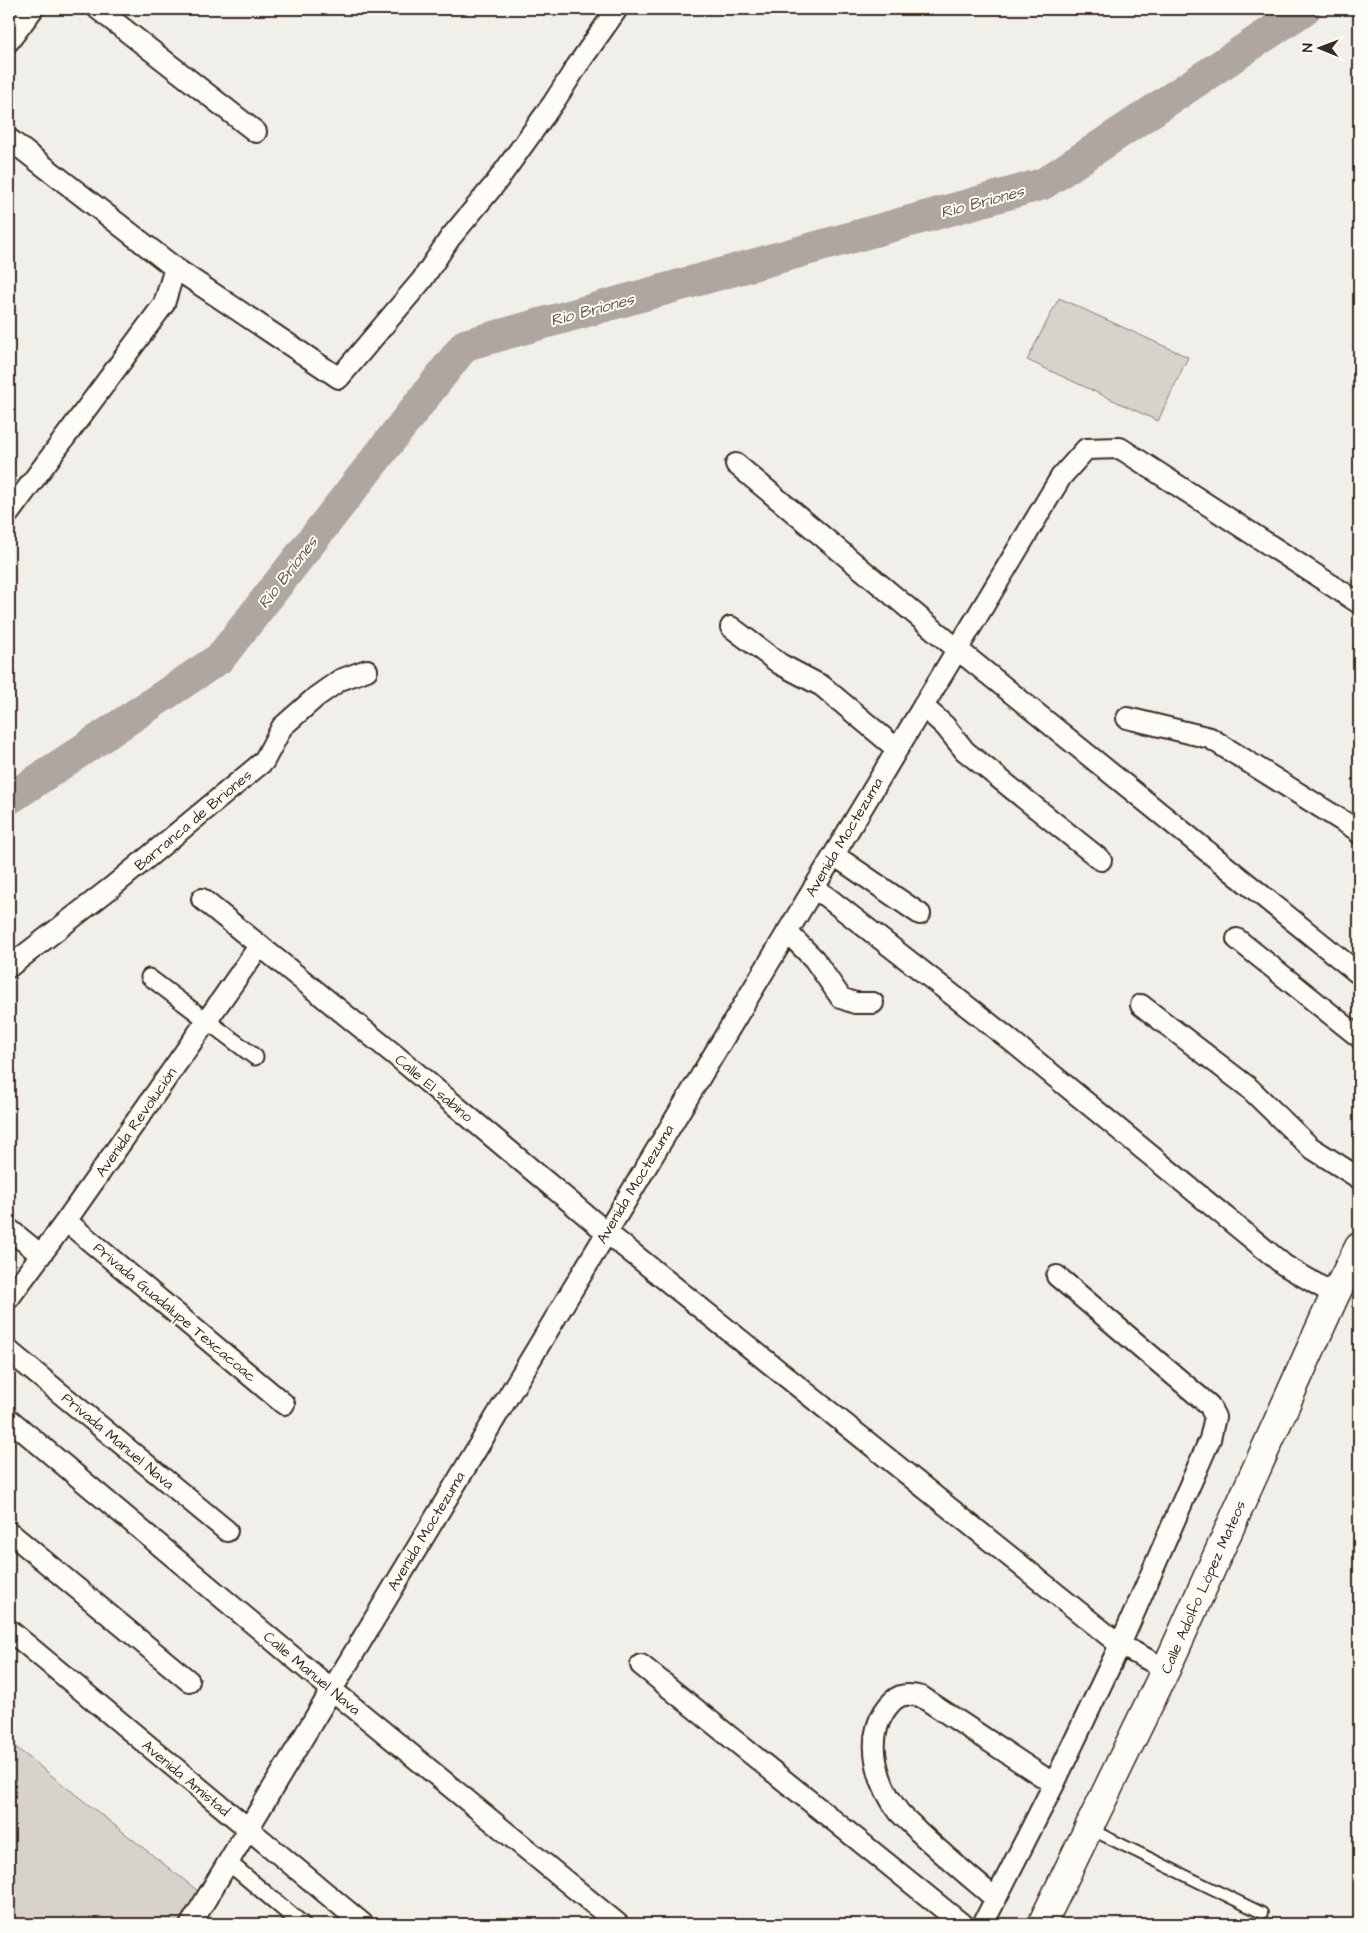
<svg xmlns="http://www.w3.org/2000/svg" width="1368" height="1933" viewBox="0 0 1368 1933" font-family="'Architects Daughter',sans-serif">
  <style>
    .green { fill: #d7d2cc; stroke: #897e75 }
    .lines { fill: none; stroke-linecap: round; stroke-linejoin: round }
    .river { stroke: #aea69f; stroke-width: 32 }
    .service-casing { stroke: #3b2a1e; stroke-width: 14 }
    .pedestrian-casing { stroke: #3b2a1e; stroke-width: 19 }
    .minor-casing { stroke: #3b2a1e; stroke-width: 24 }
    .secondary-casing { stroke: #3b2a1e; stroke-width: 31 }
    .service { stroke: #fdfcf7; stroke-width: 10 }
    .pedestrian { stroke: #fdfcf7; stroke-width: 15 }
    .minor { stroke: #fdfcf7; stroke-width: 20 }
    .secondary { stroke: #fdfcf7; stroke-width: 28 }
    .labels { text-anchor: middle; stroke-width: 4; stroke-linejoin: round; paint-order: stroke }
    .street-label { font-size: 15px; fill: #3b2a1e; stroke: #fdfcf7 }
    .water-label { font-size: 16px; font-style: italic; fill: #63554b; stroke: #fdfcf7 }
  </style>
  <rect width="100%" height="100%" fill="#f1efea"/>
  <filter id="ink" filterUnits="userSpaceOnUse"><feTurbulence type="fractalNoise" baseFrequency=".02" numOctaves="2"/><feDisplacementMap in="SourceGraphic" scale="10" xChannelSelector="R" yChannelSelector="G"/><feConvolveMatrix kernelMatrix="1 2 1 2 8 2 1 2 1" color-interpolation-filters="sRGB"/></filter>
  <g filter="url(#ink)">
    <path class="green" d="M1059,298L1188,357L1158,421L1027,360Z
      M9,1742L198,1891L177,1924H9Z"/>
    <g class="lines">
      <path class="river" d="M9,799L220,658L465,345L1043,184L1305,9"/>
      <defs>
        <path id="service" d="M1090,1829L1262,1913"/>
        <path id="pedestrian" d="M149,977L255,1057
          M228,1862L302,1924"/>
        <path id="minor" d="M98,9L256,132
          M9,41L33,9
          M9,139L175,268L339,378L422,280L450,238L495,184L554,102L577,66L617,9
          M736,464L957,649L1359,974
          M9,513L164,304L175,268
          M731,627L780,664L822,686L897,749
          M923,706L945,726L965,751L1101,860
          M1127,718L1210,738L1357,830L1359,833
          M834,855L920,914
          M814,887L1009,1039L1284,1265L1335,1295
          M202,899L395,1055L606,1232L1120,1645L1166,1669
          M787,932L814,959L841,998L855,1003H873
          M1237,939L1359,1037
          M9,967L112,887L264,761L282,727L316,697L340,680L367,670
          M1141,1005L1248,1087L1310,1147L1359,1178
          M66,1221L284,1404
          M9,1229L41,1255
          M9,1298L66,1221L260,945
          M9,1351L227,1531
          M9,1419L331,1689L618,1924
          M9,1532L189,1681
          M9,1630L363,1924
          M641,1665L962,1924
          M996,1899C969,1876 943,1855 918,1831C912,1824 905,1819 899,1812C878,1785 865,1742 884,1712C895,1695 903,1692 922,1697L1054,1784
          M191,1924L1061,477L1086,449L1120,448L1359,603
          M983,1924L1054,1784L1120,1645L1210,1439L1215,1417L1209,1405L1057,1276"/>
        <path id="secondary" d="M1042,1924L1166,1669L1335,1295L1359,1247"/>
      </defs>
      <use href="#service" class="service-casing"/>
      <use href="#pedestrian" class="pedestrian-casing"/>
      <use href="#minor" class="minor-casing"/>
      <use href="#secondary" class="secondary-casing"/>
      <use href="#service" class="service"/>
      <use href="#pedestrian" class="pedestrian"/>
      <use href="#minor" class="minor"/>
      <use href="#secondary" class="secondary"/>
    </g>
  </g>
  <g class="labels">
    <g class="street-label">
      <text transform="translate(193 820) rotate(-40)" y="5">Barranca de Briones</text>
      <text transform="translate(844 837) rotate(-59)" y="5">Avenida Moctezuma</text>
      <text transform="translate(434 1088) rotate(40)" y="5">Calle El sabino</text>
      <text transform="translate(136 1122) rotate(-55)" y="5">Avenida Revolución</text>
      <text transform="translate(635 1184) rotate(-59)" y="5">Avenida Moctezuma</text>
      <text transform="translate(175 1312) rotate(40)" y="5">Privada Guadalupe Texcacoac</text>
      <text transform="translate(118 1441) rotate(40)" y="5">Privada Manuel Nava</text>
      <text transform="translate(426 1531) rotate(-59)" y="5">Avenida Moctezuma</text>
      <text transform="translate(1203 1587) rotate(-66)" y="5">Calle Adolfo López Mateos</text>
      <text transform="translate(312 1673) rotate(40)" y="5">Calle Manuel Nava</text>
      <text transform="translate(186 1778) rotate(40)" y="5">Avenida Amistad</text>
    </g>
    <g class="water-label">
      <text transform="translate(982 201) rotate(-15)" y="6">Rio Briones</text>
      <text transform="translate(592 309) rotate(-15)" y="6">Rio Briones</text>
      <text transform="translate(287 572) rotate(-52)" y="6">Rio Briones</text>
    </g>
  </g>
  <rect width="1368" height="1933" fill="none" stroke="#fdfcf7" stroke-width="30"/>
  <rect x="15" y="15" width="1338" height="1903" fill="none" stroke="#3b2a1e" stroke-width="2" filter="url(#ink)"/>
  <g transform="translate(1320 48) rotate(271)" stroke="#fdfcf7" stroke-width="4" paint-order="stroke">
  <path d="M0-4L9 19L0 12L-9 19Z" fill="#3b2a1e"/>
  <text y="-8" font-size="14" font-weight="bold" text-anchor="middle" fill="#3b2a1e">N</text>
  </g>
</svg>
